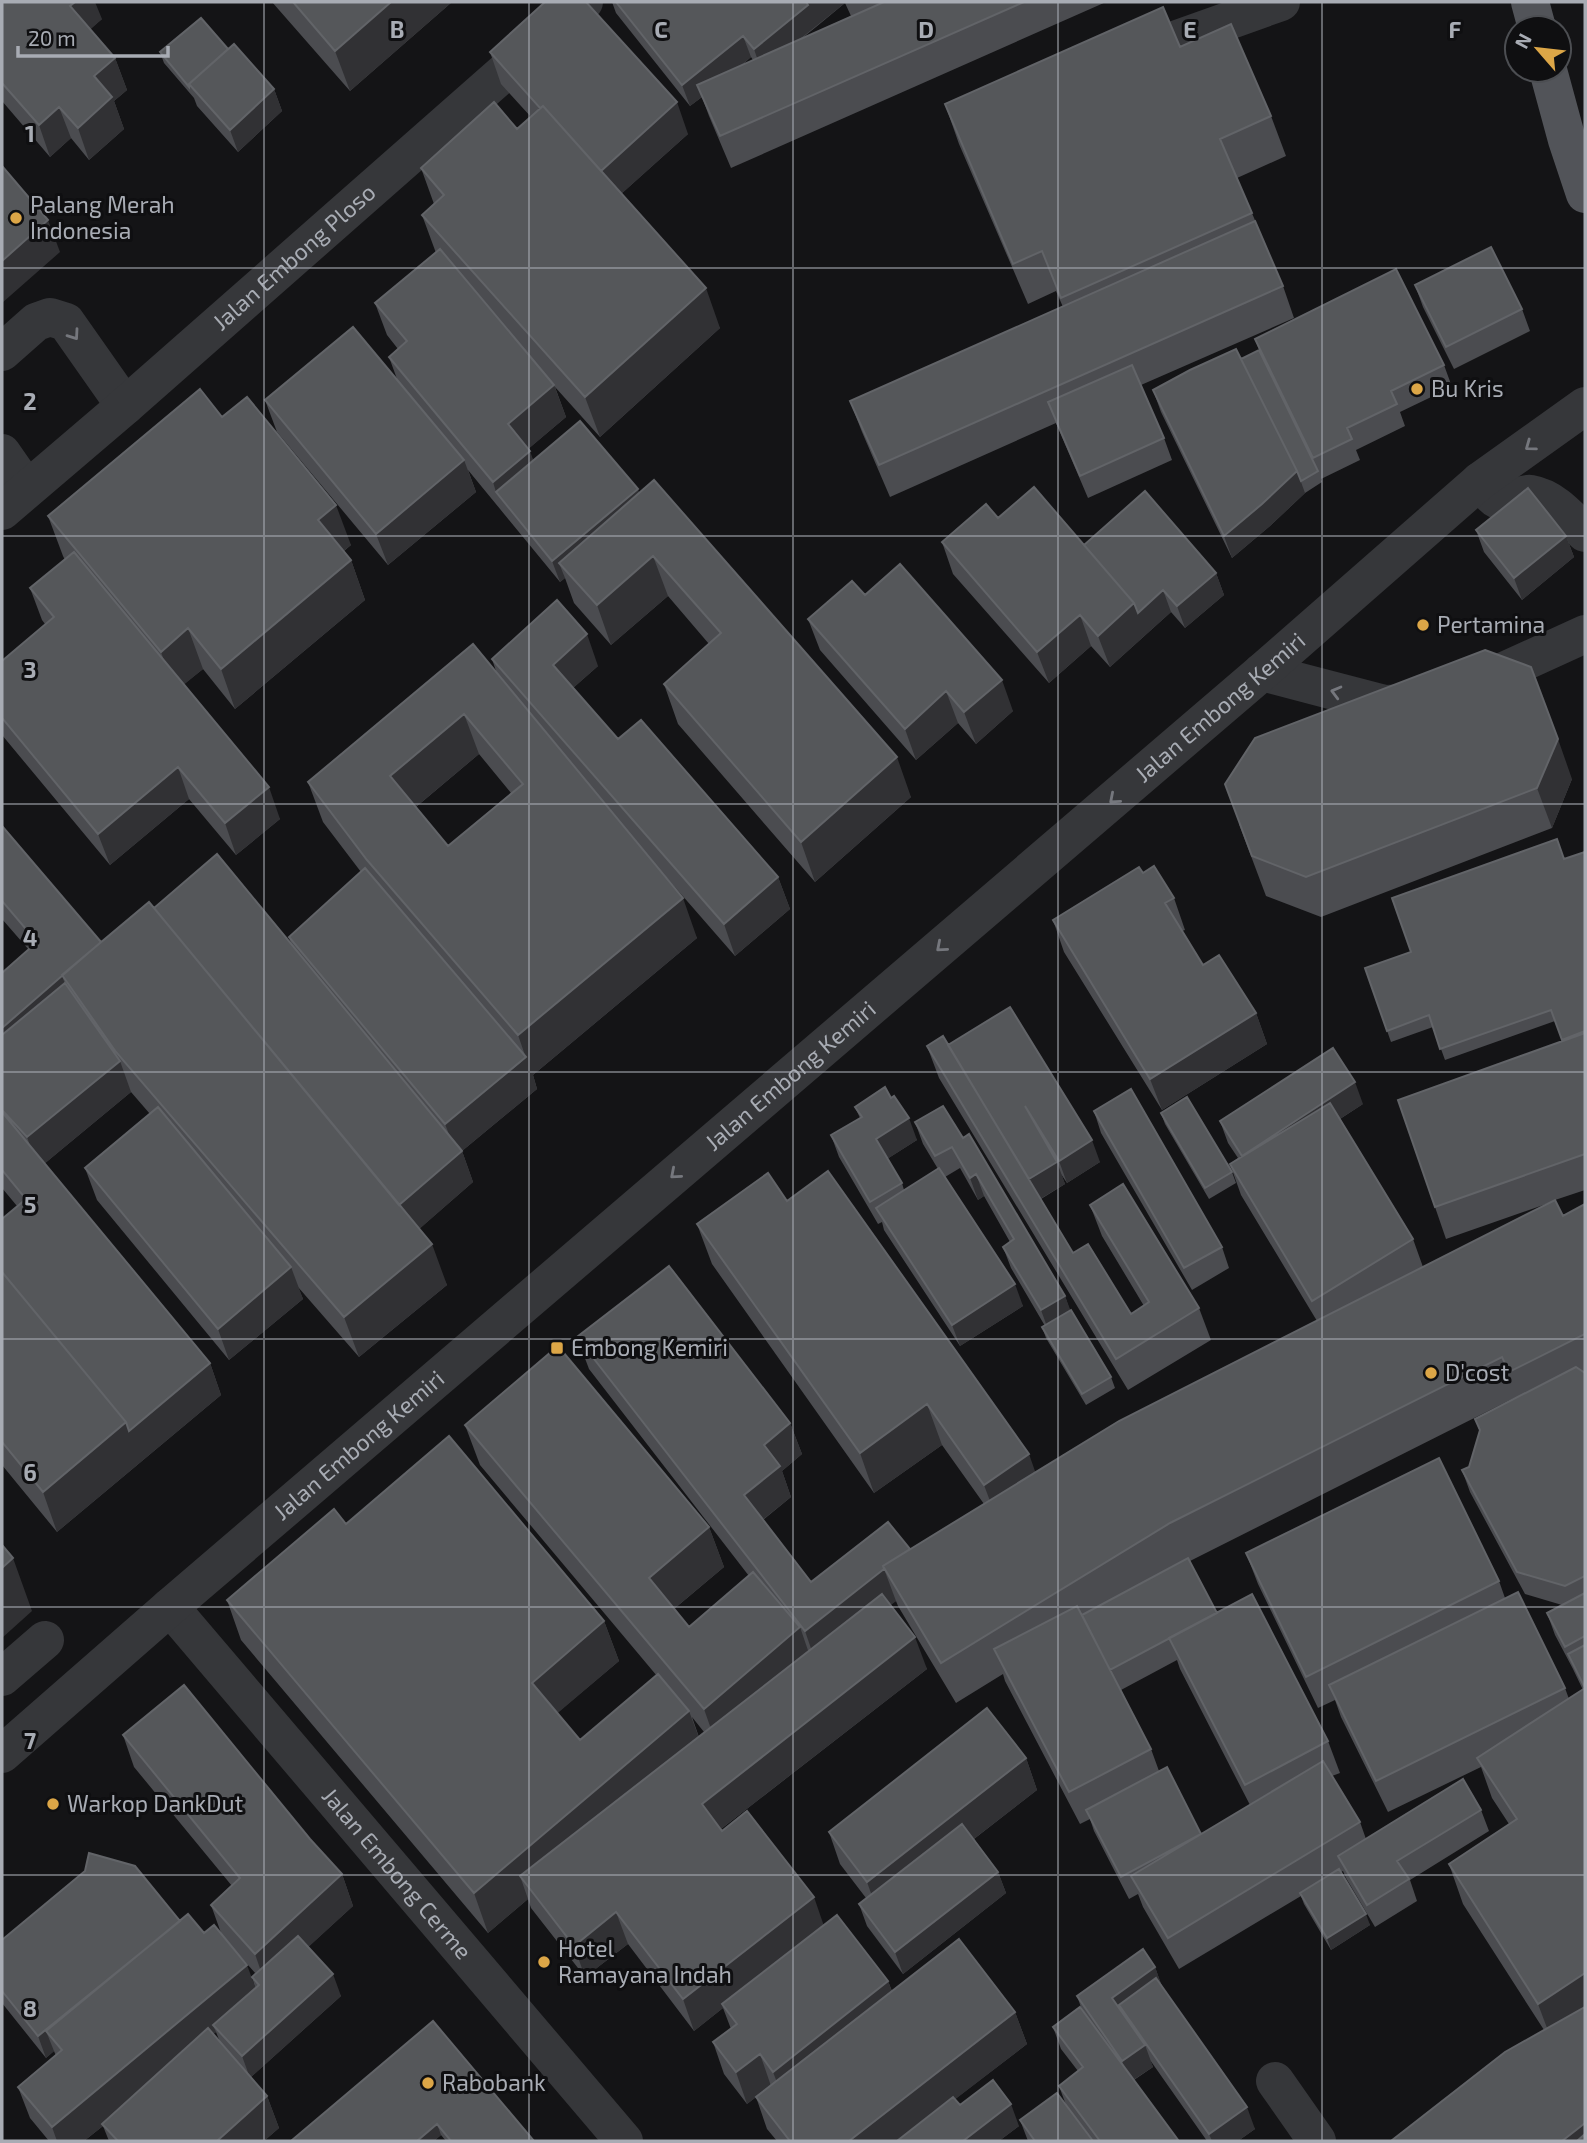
<svg xmlns="http://www.w3.org/2000/svg" width="1587" height="2143" viewBox="0 0 1587 2143" font-family="'Exo 2',sans-serif">
  <style>
    .lines { fill: none; stroke-linecap: round; stroke-linejoin: round }
    .minor { stroke: #36373a; stroke-width: 38 }
    .major { stroke: #525459; stroke-width: 38 }
    .wall { fill: #4b4c50; fill-rule: evenodd }
    .shaded-wall { fill: #313134 }
    .building { fill: #55575a; stroke: #626468; stroke-width: 2; fill-rule: evenodd }
    .oneway { stroke: #75777d }
    .grid { fill: none; stroke: #a8acb4; stroke-width: 2; stroke-opacity: 0.55 }
    .poi-dot { fill: #dca647; stroke: #0f0f11; stroke-width: 2.5 }
    .labels { text-anchor: middle; stroke-width: 6; stroke-linejoin: round; paint-order: stroke }
    .poi-label { font-size: 23px; fill: #a8acb4; stroke: #0f0f11; text-anchor: start }
    .street-label { font-size: 23px; fill: #a8acb4; stroke: #0f0f11 }
    .grid-label { font-size: 23px; text-anchor: middle; font-weight: bold; fill: #a8acb4; stroke: #0f0f11; stroke-width: 6; stroke-linejoin: round; paint-order: stroke }
  </style>
  <rect width="100%" height="100%" fill="#141416"/>
  <g class="lines">
    <g class="minor">
      <path d="M1127,57L1281,2"/>
      <path d="M2,352L36,322L50,317L66,322L125,406"/>
      <path d="M2,453L27,489"/>
      <path d="M1480,481C1493,495 1495,507 1515,498C1521,496 1525,493 1531,494C1554,498 1570,518 1585,533"/>
      <path id="s1" d="M2,511L125,406L584,2"/>
      <path d="M1262,672L1384,704L1411,703"/>
      <path d="M1473,685L1585,634"/>
      <path id="s2" d="M170,1607L624,2141"/>
      <path d="M2,1677L45,1640"/>
      <path id="s3" d="M2,1754L170,1607L1262,672L1480,481L1585,406"/>
      <path d="M1275,2081L1317,2141"/>
    </g>
    <path class="major" d="M1530,2L1537,28
      M1548,70L1567,140L1585,194"/>
  </g>
  <path class="wall" d="M2,2L102,19L90,29L115,58L127,90L114,101L124,129L89,160L71,138L50,157L2,101Z
    M272,2H452L350,91Z
    M612,2H1106L731,168L709,116L702,97L690,106L616,13ZM845,3L851,16L801,39L816,27ZM751,57L753,60L742,65Z
    M1180,47L1271,116L1286,156L1237,178L1283,286L1294,318L1141,385L1164,438L1172,460L1088,498L1056,423L890,497L862,432L850,401L1063,307L1056,291L1028,304L959,144L945,104Z
    M228,49L274,89L282,111L238,152L197,106L194,98L164,63L160,52Z
    M490,52L688,134L621,194L720,328L600,437L555,387L566,417L528,449L533,460L639,493L911,797L815,882L678,724L664,684L709,644L668,596L611,645L574,603L565,578L560,582L468,470L476,492L388,565L277,432L265,400L397,379L389,357L398,349L387,335L375,303L436,253L422,215L434,204L421,168L517,129L531,117L501,84Z
    M1415,285L1522,309L1530,331L1454,369L1423,307Z
    M1255,339L1444,365L1452,387L1400,412L1405,426L1356,450L1360,460L1321,479L1322,482L1305,493L1270,526L1232,558L1161,412L1153,390L1241,359L1259,350Z
    M222,417L351,545L344,551L351,560L365,600L235,709L203,669L184,684L280,819L236,855L189,799L110,865L2,735V661L45,624L42,620L30,588L65,560L63,556L48,516Z
    M998,518L1084,545L1216,573L1224,595L1185,628L1171,612L1110,667L1091,646L1049,683L953,574L942,542Z
    M1476,530L1566,536L1574,557L1522,600L1484,552Z
    M865,595L1013,711L976,744L958,723L916,760L820,650L808,619Z
    M492,659L598,666L573,688L618,739L778,877L790,909L735,956L640,847L697,938L533,1075L537,1089L462,1151L473,1182L419,1229L447,1285L359,1357L298,1287L303,1299L229,1360L97,1200L85,1168L150,1114L131,1092L44,1164L210,1363L221,1395L57,1532L2,1465V1219L17,1206L2,1188V973L29,950L2,919V826L101,942L154,908L291,944L289,937L361,872L323,822L308,782L497,674ZM479,754L511,793L448,846L416,807Z
    M1572,779L1552,828L1321,917L1266,896L1239,824Z
    M1585,852V1190L1555,1200L1563,1216L1585,1204V2141L1544,2030L1463,1904L1449,1864L1509,1824L1492,1798L1481,1767L1388,1812L1341,1717L1335,1700L1318,1708L1258,1584L1246,1553L1499,1581L1505,1598L1565,1688L1569,1699L1583,1690L1573,1669L1555,1635L1547,1613L1562,1605L1525,1594L1470,1492L1462,1470L1469,1467L1480,1432L1475,1419L1516,1397L1190,1561L1217,1613L1328,1741L1340,1773L1332,1776L1360,1822L1366,1839L1481,1810L1489,1831L1410,1880L1417,1901L1375,1927L1346,1878L1343,1871L1341,1872L1370,1925L1331,1950L1304,1904L1301,1896L1179,1969L1143,1907L1138,1894L1129,1899L1094,1831L1090,1819L1080,1824L1005,1681L1003,1674L956,1703L898,1606L896,1601L890,1605L927,1669L721,1829L824,1926L888,1981L892,1991L1015,2012L1027,2044L955,2099L960,2105L1019,2126L999,2141H777L767,2129L756,2097L747,2104L724,2074L713,2042L731,2029L723,2008L694,2031L628,1944L585,1977L531,1908L528,1899L488,1933L241,1640L227,1600L346,1524L604,1621L619,1661L557,1713L580,1740L657,1676L480,1465L465,1425L709,1527L724,1567L674,1609L689,1627L749,1576L589,1369L577,1337L790,1423L802,1454L782,1471L791,1497L763,1520L811,1582L910,1549L984,1504L942,1445L874,1493L712,1264L697,1224L787,1201L1035,1472L1317,1321L1241,1195L1230,1164L1238,1158L1228,1143L1220,1121L1363,1104L1340,1119L1413,1239L1423,1267L1552,1202L1446,1239L1435,1207L1563,1041L1555,1021L1445,1060L1433,1027L1391,1042L1365,968L1411,952L1564,859ZM1177,1660L1180,1669L1250,1805L1201,1834L1159,1771L1151,1749L1121,1690ZM692,1717L704,1732L699,1737Z
    M1143,873L1174,898L1185,930L1182,931L1203,965L1256,1013L1267,1044L1162,1110L1064,952L1053,920Z
    M948,1045L1100,1162L1067,1183L1061,1174L1065,1184L1041,1199L1073,1253L1131,1314L1144,1306L1102,1236L1090,1205L1199,1308L1211,1340L1128,1390L939,1078L927,1046Z
    M891,1098L917,1140L887,1159L902,1183L904,1190L938,1169L923,1144L915,1122L963,1138L1065,1296L1070,1311L1111,1377L1115,1388L1086,1405L1046,1338L1042,1327L1045,1326L1011,1268L1003,1247L1010,1242L984,1196L978,1200L960,1168L945,1177L1023,1306L960,1346L884,1230L882,1222L878,1224L839,1157L831,1135L860,1118L855,1107Z
    M1094,1111L1222,1247L1229,1268L1192,1290L1101,1133Z
    M1161,1113L1232,1172L1236,1183L1209,1199L1165,1124Z
    M123,1735L310,1839L342,1874L353,1906L308,1947L341,1996L251,2077L267,2096L279,2128L264,2141H109L103,2126L84,2141H49L30,2118L18,2087L56,2056L54,2051L46,2058L2,2003V1940L180,1921L204,1933H221L211,1905L232,1886L134,1767ZM240,1956L256,1974L252,1977L255,1988ZM216,2032L220,2042L213,2034Z
    M1026,1758L1037,1790L974,1839L998,1872L1006,1893L903,1974L867,1926L859,1904L866,1898L840,1864L829,1832Z
    M1155,1967L1162,1987L1255,2129L1238,2141H1207L1150,2060L1153,2067L1134,2080L1178,2141H1028L1020,2120L1066,2105L1059,2086L1078,2071L1061,2049L1053,2027L1082,2010L1077,1996Z
    M433,2021L534,2141H446L441,2135L434,2141Z"/>
  <path class="shaded-wall" d="M75,2H95L102,19L82,37L70,6Z
    M391,2H452L350,91L335,51Z
    M807,2H844L845,3L761,70L754,49L808,5Z
    M743,36L751,57L702,97L697,85L702,97L690,106L682,85Z
    M115,58L127,90L114,101L124,129L89,160L78,128L94,76Z
    M274,89L282,111L238,152L230,130Z
    M677,102L688,134L610,204L598,173Z
    M59,107L71,138L50,157L39,125Z
    M48,220L60,252L2,303V261Z
    M706,288L720,328L600,437L585,397Z
    M554,385L566,417L520,456L508,424Z
    M530,451L541,482L496,492L493,482Z
    M464,460L476,492L388,565L376,534Z
    M1297,471L1305,493L1270,526L1232,558L1224,536Z
    M638,489L646,511L559,563L565,578L560,582L552,561Z
    M336,505L351,545L332,560L318,520Z
    M1566,536L1574,557L1522,600L1514,578Z
    M653,556L668,596L611,645L597,605Z
    M351,560L365,600L235,709L221,669Z
    M1216,573L1224,595L1185,628L1177,606Z
    M1163,590L1171,612L1110,667L1098,636L1134,603Z
    M1080,615L1091,646L1049,683L1037,652Z
    M188,628L203,669L175,692L161,652Z
    M587,634L598,666L564,696L553,665Z
    M1002,680L1013,711L976,744L964,712Z
    M946,691L958,723L916,760L905,729Z
    M464,714L479,754L405,816L390,776Z
    M1558,739L1572,779L1552,828L1537,788Z
    M897,757L911,797L815,882L801,842Z
    M178,767L189,799L110,865L98,834Z
    M269,787L280,819L236,855L225,823Z
    M778,877L790,909L735,956L724,924Z
    M683,898L697,938L533,1075L537,1089L462,1151L473,1182L409,1238L397,1206L457,1155L445,1124L526,1058L518,1035Z
    M62,976L74,1007L2,1069V1028Z
    M1256,1013L1267,1044L1162,1110L1150,1079Z
    M120,1061L131,1092L38,1169L27,1137Z
    M1355,1082L1363,1104L1250,1177L1242,1156Z
    M909,1118L917,1140L884,1161L876,1139Z
    M1092,1140L1100,1162L1067,1183L1059,1161Z
    M1057,1162L1065,1184L1035,1202L1027,1180Z
    M976,1174L984,1196L978,1200L970,1178Z
    M432,1244L447,1285L359,1357L344,1317Z
    M291,1267L303,1299L229,1360L218,1329Z
    M1015,1284L1023,1306L960,1346L952,1325Z
    M1065,1296L1073,1317L1049,1332L1041,1310Z
    M210,1363L221,1395L57,1532L43,1492L126,1422Z
    M927,1404L942,1445L874,1493L860,1453Z
    M790,1423L802,1454L782,1471L791,1497L755,1526L744,1495L764,1445Z
    M1029,1454L1043,1494L999,1525L984,1485Z
    M709,1527L724,1567L663,1618L649,1578Z
    M13,1558L32,1611L2,1638V1568Z
    M884,1569L896,1601L816,1663L805,1631Z
    M604,1621L619,1661L546,1723L532,1683Z
    M800,1627L814,1668L718,1749L704,1709Z
    M915,1637L927,1669L713,1835L702,1804Z
    M689,1711L704,1751L520,1876L528,1899L488,1933L474,1893Z
    M1026,1758L1037,1790L878,1913L867,1882Z
    M998,1872L1006,1893L903,1974L895,1952Z
    M342,1874L353,1906L266,1986L255,1954Z
    M814,1897L825,1929L722,2004L723,2008L694,2031L683,1999Z
    M616,1912L628,1944L585,1977L574,1946Z
    M1366,1914L1370,1925L1331,1950L1327,1938Z
    M180,1921L46,2031L54,2051L46,2058L38,2036Z
    M247,1965L259,1997L213,2025L216,2032L104,2125L102,2124L103,2126L84,2141H57L52,2127Z
    M1155,1967L1163,1989L1119,2005L1123,2018L1112,1998Z
    M1585,1973V2023L1553,2044L1538,2004Z
    M333,1974L341,1996L250,2078L242,2056Z
    M888,1981L900,2013L785,2103L773,2072Z
    M1015,2012L1027,2044L901,2141H849Z
    M1145,2045L1153,2067L1130,2082L1122,2061Z
    M760,2054L771,2086L747,2104L736,2072Z
    M267,2096L279,2128L264,2141H217Z
    M1011,2104L1019,2126L999,2141H963Z
    M1247,2107L1255,2129L1238,2141H1212L1209,2134Z
    M1585,2123V2141H1562Z
    M437,2124L441,2135L434,2141H417Z"/>
  <path class="building" d="M2,2H75L70,6L115,58L94,76L112,97L78,128L59,107L39,125L2,83Z
    M293,2H391L335,51Z
    M545,2H586L677,102L601,171L543,106L540,108L490,52Z
    M616,2H806L808,5L754,49L743,36L682,85Z
    M884,2H1024L720,136L697,85Z
    M1163,7L1180,47L1231,24L1271,116L1220,139L1252,213L1061,298L1042,251L1013,264L945,104Z
    M201,18L228,49L189,84V87L160,52Z
    M234,44L274,89L230,130L189,84Z
    M494,102L517,129L543,106L706,288L585,397L422,215L444,195L421,168Z
    M2,166L48,220L2,261Z
    M1255,221L1283,286L879,465L850,401Z
    M1491,247L1522,309L1446,347L1415,285Z
    M440,249L554,385L508,424L530,451L493,482L389,357L407,341L375,303Z
    M1396,269L1444,365L1391,391L1397,404L1347,428L1352,439L1313,458L1255,339Z
    M353,327L464,460L376,534L265,400Z
    M1236,349L1297,471L1262,504L1224,536L1153,390L1190,370Z
    M1259,350L1318,471L1301,481L1297,471L1241,359Z
    M1132,365L1164,438L1080,476L1048,402Z
    M200,389L222,417L247,397L336,505L318,520L351,560L221,669L188,628L161,652L48,516Z
    M580,421L638,489L552,561L496,492Z
    M654,480L897,757L801,842L664,684L721,633L653,556L597,605L559,563Z
    M1034,487L1134,603L1098,636L1080,615L1037,652L942,542L986,504L998,518Z
    M1528,488L1566,536L1514,578L1476,530Z
    M1145,491L1216,573L1177,606L1163,590L1138,613L1134,603L1084,545Z
    M74,552L269,787L225,823L178,767L98,834L2,718V661L54,617L30,588Z
    M900,564L1002,680L964,712L946,691L905,729L808,619L852,581L865,595Z
    M557,600L587,634L553,665L618,739L641,720L778,877L724,924L492,659Z
    M473,644L683,898L518,1035L367,860L308,782ZM464,714L523,784L448,846L390,776Z
    M1485,650L1531,667L1558,739L1537,788L1306,877L1252,856L1225,784L1255,738Z
    M2,826L101,942L2,1028V973L37,942L2,901Z
    M1557,839L1564,859L1585,852V1031L1562,1040L1551,1010L1440,1049L1429,1015L1387,1031L1365,968L1411,952L1392,898Z
    M217,854L462,1151L399,1205L154,908Z
    M1154,866L1174,898L1165,903L1203,965L1219,955L1256,1013L1150,1079L1053,920L1139,867L1143,873Z
    M365,868L526,1057L445,1124L289,937Z
    M149,902L432,1244L344,1317L116,1052L62,975Z
    M65,983L120,1061L27,1137L2,1110V1035Z
    M1010,1007L1092,1140L1059,1161L1025,1106L1057,1162L1029,1179L948,1045Z
    M1585,1033V1154L1435,1207L1398,1100Z
    M943,1036L1073,1253L1088,1244L1131,1314L1149,1302L1090,1205L1123,1184L1199,1308L1116,1359L927,1046Z
    M1333,1048L1355,1082L1242,1156L1220,1121Z
    M885,1087L891,1098L894,1096L909,1118L876,1139L902,1183L870,1202L831,1135L862,1117L855,1107Z
    M1131,1089L1222,1247L1184,1268L1094,1111Z
    M1187,1097L1232,1172L1205,1188L1161,1113Z
    M1330,1103L1413,1239L1312,1301L1230,1164Z
    M943,1106L963,1138L969,1134L1065,1296L1041,1310L1003,1247L1014,1239L976,1174L970,1178L952,1147L935,1156L915,1122Z
    M158,1107L291,1267L218,1329L85,1168Z
    M2,1112L210,1363L129,1431L126,1422L2,1272V1219L26,1199L2,1170Z
    M939,1168L1015,1284L952,1325L876,1208Z
    M828,1171L1029,1454L984,1485L927,1404L860,1453L697,1224L768,1173L787,1201Z
    M1555,1200L1563,1216L1585,1204V1334L1509,1372L1502,1357L1170,1523L941,1663L883,1566L1119,1421Z
    M669,1266L790,1423L764,1445L780,1466L744,1495L811,1582L888,1522L910,1549L883,1566L884,1569L805,1631L577,1337Z
    M2,1272L126,1422L43,1492L2,1442Z
    M1071,1310L1111,1377L1082,1394L1042,1327Z
    M558,1346L709,1527L649,1578L689,1627L753,1572L800,1627L704,1709L465,1425Z
    M1576,1367L1585,1373V1576L1565,1586L1517,1572L1462,1470L1469,1467L1480,1430L1475,1419Z
    M449,1436L604,1621L532,1683L580,1740L658,1674L689,1711L474,1893L227,1600L334,1509L346,1524Z
    M1439,1458L1499,1581L1306,1677L1246,1553Z
    M2,1545L13,1558L2,1568Z
    M1188,1558L1217,1613L1110,1670L1082,1615Z
    M1518,1592L1565,1688L1376,1781L1329,1685Z
    M1585,1593V1636L1565,1647L1547,1613Z
    M882,1594L915,1637L702,1804L722,1831L747,1811L814,1897L683,1999L616,1912L574,1946L520,1876Z
    M1252,1594L1328,1741L1245,1785L1169,1638Z
    M1077,1606L1151,1749L1069,1792L994,1649Z
    M1585,1645V1688L1568,1654Z
    M184,1685L310,1839L342,1874L255,1954L211,1905L240,1878L123,1735Z
    M1585,1688V1973L1538,2004L1449,1864L1517,1819L1477,1758Z
    M987,1708L1026,1758L867,1882L829,1832Z
    M1323,1761L1360,1822L1168,1938L1131,1876Z
    M1167,1767L1201,1834L1121,1877L1086,1810Z
    M1463,1779L1481,1810L1397,1861L1409,1879L1367,1905L1338,1856Z
    M962,1824L998,1872L895,1952L859,1904Z
    M89,1853L135,1866L180,1921L38,2036L2,1991V1940L85,1871Z
    M1339,1869L1366,1914L1327,1938L1300,1893Z
    M188,1914L204,1933L214,1925L247,1965L52,2127L18,2087L62,2050L46,2031Z
    M837,1915L888,1981L773,2072L760,2054L736,2072L713,2042L737,2024L722,2004Z
    M298,1936L333,1974L242,2056L213,2025L259,1985L252,1977Z
    M959,1939L1015,2012L849,2141H790L756,2097Z
    M1143,1949L1155,1967L1112,1998L1145,2045L1122,2061L1077,1996Z
    M1156,1978L1247,2107L1209,2134L1119,2005Z
    M1080,2007L1178,2140L1176,2141H1100L1059,2086L1083,2067L1053,2027Z
    M1585,2007V2123L1562,2141H1391L1505,2052Z
    M433,2021L534,2141H451L437,2124L417,2141H291Z
    M208,2028L267,2096L217,2141H118L102,2124Z
    M993,2080L1011,2104L963,2141H897L953,2097L960,2105Z
    M1057,2093L1093,2141H1035L1020,2120Z
    M1585,2134V2141H1577Z"/>
  <defs><path id="oneway-chevron" d="M-2-3.5L2.5 0L-2 3.5" fill="none" stroke-width="1.6" stroke-linecap="round" stroke-linejoin="round" transform="scale(1.75)"/></defs>
  <g class="oneway">
    <use href="#oneway-chevron" transform="translate(74 335) rotate(55)"/>
    <use href="#oneway-chevron" transform="translate(1530 446) rotate(144)"/>
    <use href="#oneway-chevron" transform="translate(1336 692) rotate(-165)"/>
    <use href="#oneway-chevron" transform="translate(1114 799) rotate(139)"/>
    <use href="#oneway-chevron" transform="translate(941 947) rotate(139)"/>
    <use href="#oneway-chevron" transform="translate(675 1174) rotate(139)"/>
  </g>
  <path class="grid" d="M264,2V2141M529,2V2141M793,2V2141M1058,2V2141M1322,2V2141M2,268H1585M2,536H1585M2,804H1585M2,1072H1585M2,1339H1585M2,1607H1585M2,1875H1585"/>
  <g class="poi-dot">
    <circle cx="16" cy="218" r="7"/>
    <circle cx="1417" cy="389" r="7"/>
    <circle cx="1423" cy="625" r="7"/>
    <rect x="550" y="1341" width="14" height="14" rx="3.5"/>
    <circle cx="1431" cy="1373" r="7"/>
    <circle cx="53" cy="1804" r="7"/>
    <circle cx="544" cy="1962" r="7"/>
    <circle cx="428" cy="2083" r="7"/>
  </g>
  <g class="labels">
    <g class="poi-label">
      <text x="30" y="213">Palang Merah<tspan x="30" dy="26">Indonesia</tspan></text>
      <text x="1431" y="397">Bu Kris</text>
      <text x="1437" y="633">Pertamina</text>
      <text x="571" y="1356">Embong Kemiri</text>
      <text x="1445" y="1381">D'cost</text>
      <text x="67" y="1812">Warkop DankDut</text>
      <text x="558" y="1957">Hotel<tspan x="558" dy="26">Ramayana Indah</tspan></text>
      <text x="442" y="2091">Rabobank</text>
    </g>
    <g class="street-label">
      <text dy="8" stroke="none"><textPath href="#s1" startOffset="387">Jalan Embong Ploso</textPath></text>
      <text dy="8" stroke="none"><textPath href="#s3" startOffset="1606">Jalan Embong Kemiri</textPath></text>
      <text dy="8" stroke="none"><textPath href="#s3" startOffset="1040">Jalan Embong Kemiri</textPath></text>
      <text dy="8" stroke="none"><textPath href="#s3" startOffset="472">Jalan Embong Kemiri</textPath></text>
      <text dy="8" stroke="none"><textPath href="#s2" startOffset="350">Jalan Embong Cerme</textPath></text>
    </g>
  </g>
  <g class="grid-label">
    <text x="397" y="38">B</text>
    <text x="661" y="38">C</text>
    <text x="926" y="38">D</text>
    <text x="1190" y="38">E</text>
    <text x="1455" y="38">F</text>
    <text x="30" y="142">1</text>
    <text x="30" y="410">2</text>
    <text x="30" y="678">3</text>
    <text x="30" y="946">4</text>
    <text x="30" y="1213">5</text>
    <text x="30" y="1481">6</text>
    <text x="30" y="1749">7</text>
    <text x="30" y="2017">8</text>
  </g>
  <rect width="1587" height="2143" fill="none" stroke="#a8acb4" stroke-width="7"/>
  <g transform="translate(1538 49) rotate(298)"><circle r="33" fill="#0f0f11" stroke="#4c4e52" stroke-width="2"/>
  <path d="M0-5L12 26L0 18L-12 26Z" fill="#dca647"/>
  <text y="-10" font-size="19" font-weight="bold" text-anchor="middle" fill="#a8acb4">N</text>
  </g>
  <path d="M18 46v10h150v-10" fill="none" stroke="#a8acb4" stroke-width="3.5"/>
  <text x="28" y="46" font-size="21" fill="#a8acb4" stroke="#0f0f11" stroke-width="5" paint-order="stroke">20 m</text>
</svg>
